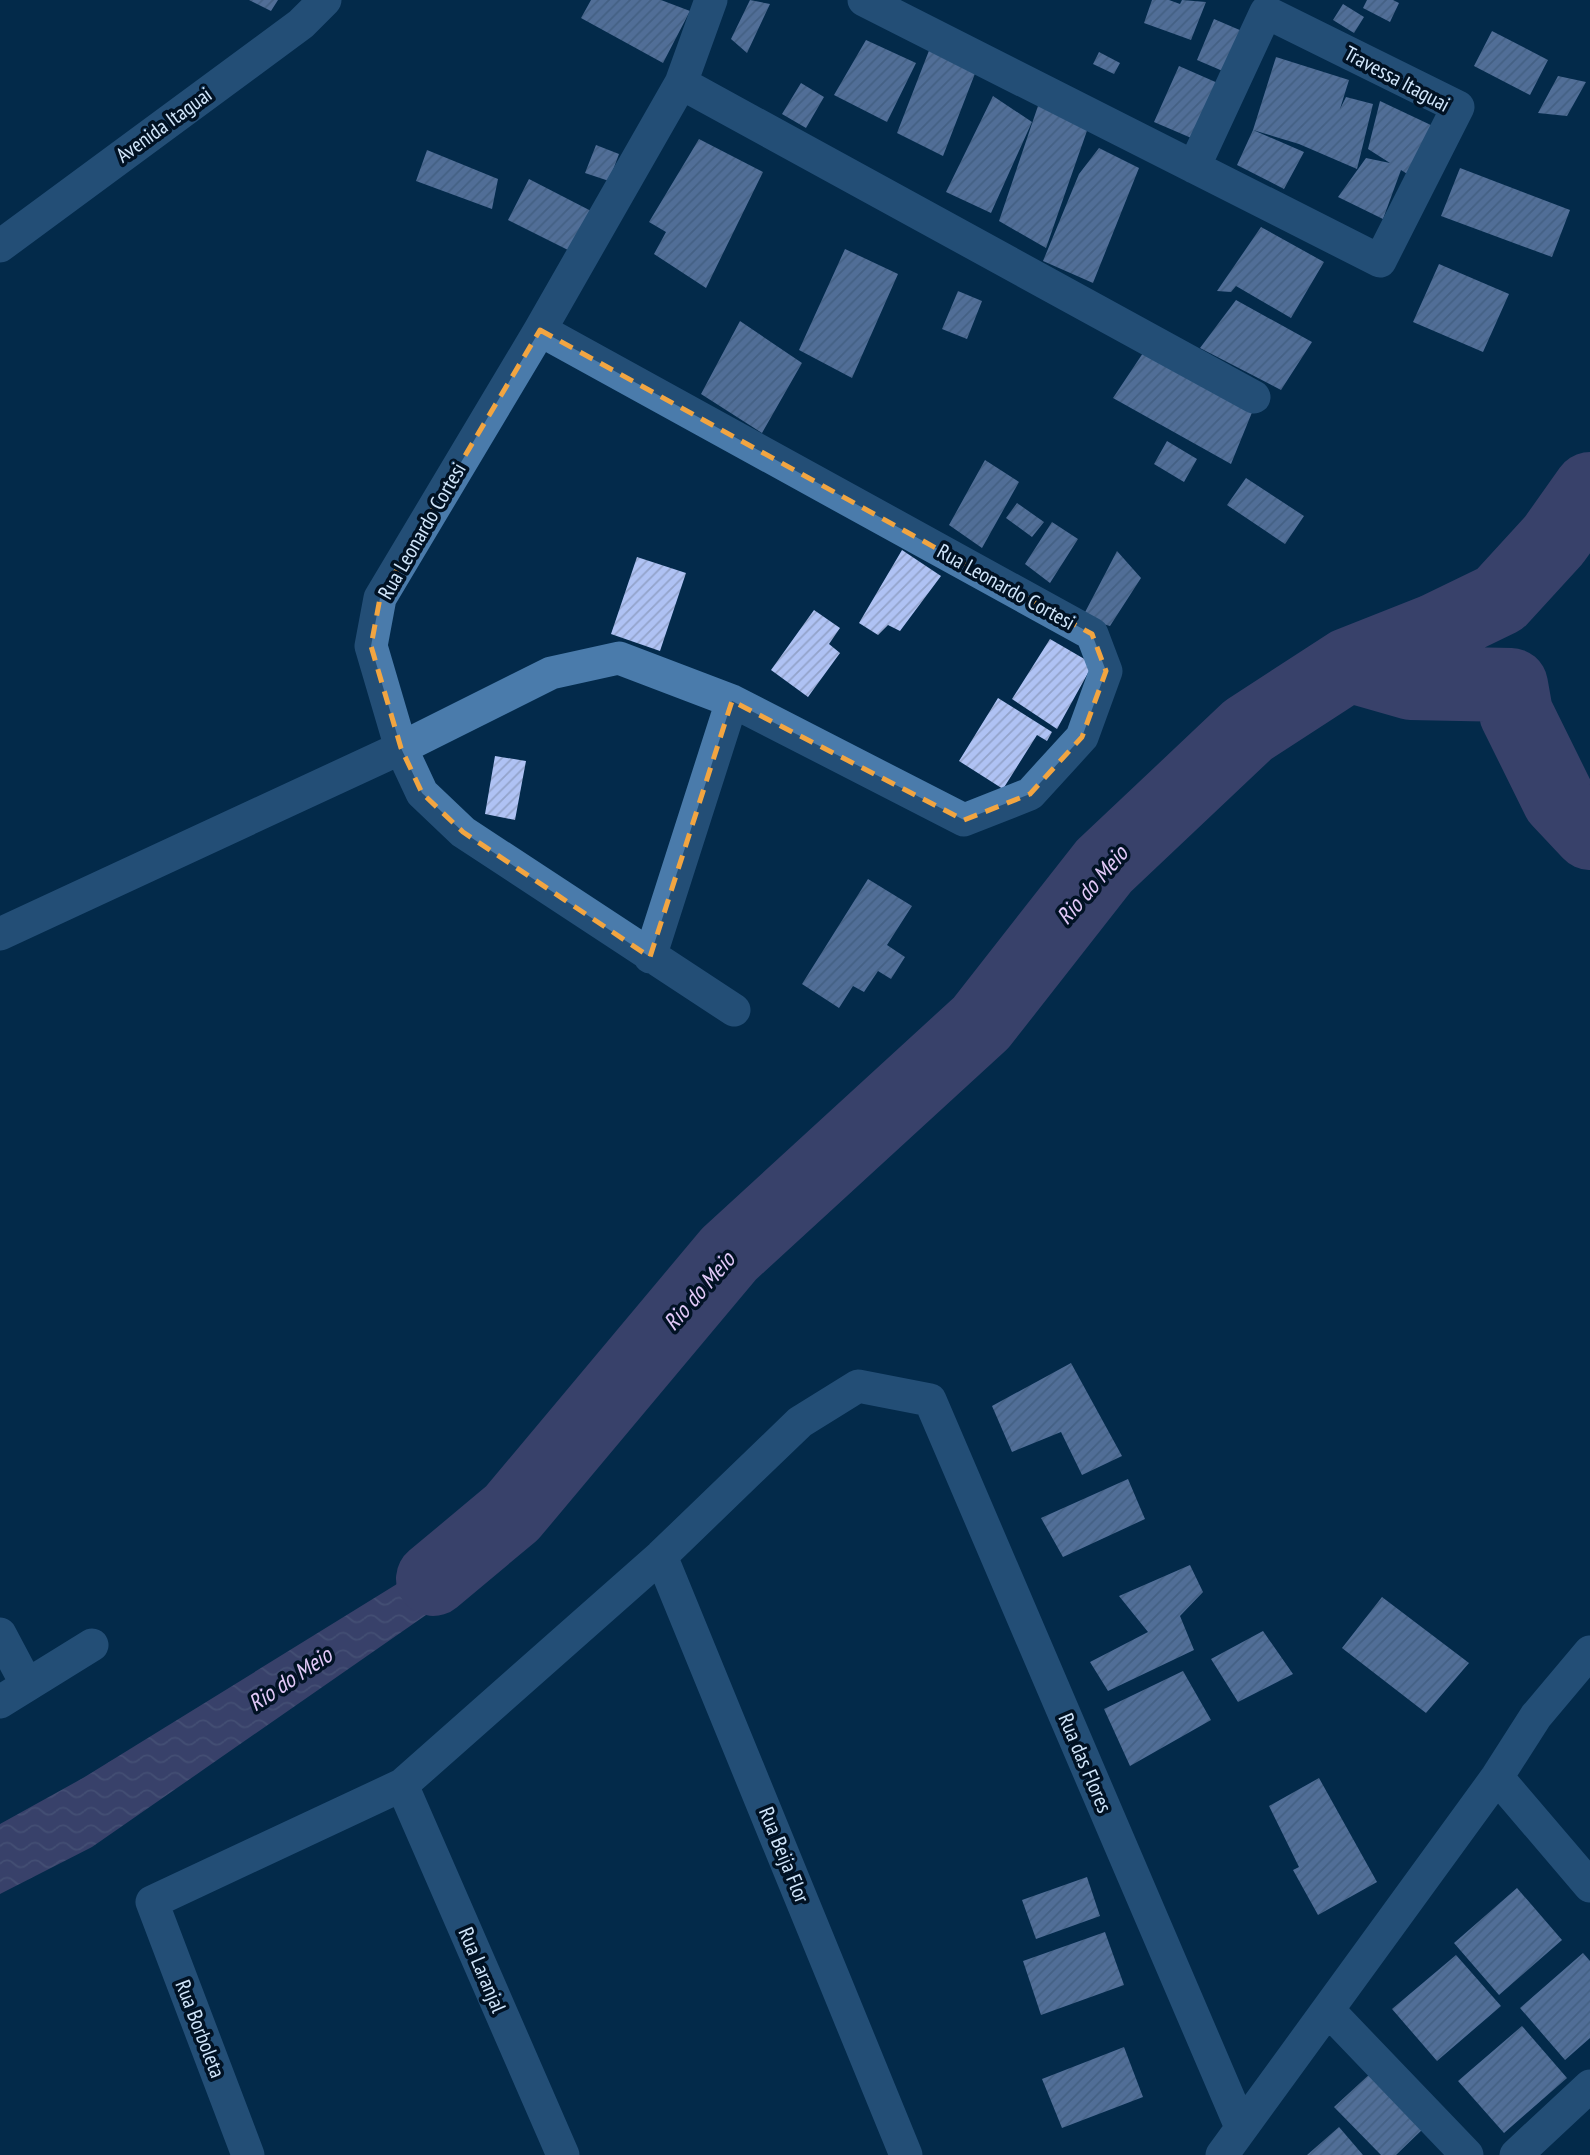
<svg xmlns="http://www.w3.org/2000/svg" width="1590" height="2155" viewBox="0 0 1590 2155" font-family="'PT Sans Narrow',sans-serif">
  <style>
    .water { fill: url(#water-waves) }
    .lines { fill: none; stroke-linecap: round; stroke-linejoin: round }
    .river { stroke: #795d90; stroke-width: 74 }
    .building { fill: url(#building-hatch) }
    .minor { stroke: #4a7bab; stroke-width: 33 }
    .marked { fill: none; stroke: #f2a541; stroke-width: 5; stroke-dasharray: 14 9; stroke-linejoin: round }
    .labels { text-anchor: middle; stroke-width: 7; stroke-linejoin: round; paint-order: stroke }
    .street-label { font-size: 21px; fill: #d1e6fb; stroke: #011224 }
    .water-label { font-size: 23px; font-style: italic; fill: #e2c9f8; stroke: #011224 }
  </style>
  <defs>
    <pattern id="water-waves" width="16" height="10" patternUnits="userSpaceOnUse" patternTransform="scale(1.75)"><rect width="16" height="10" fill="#795d90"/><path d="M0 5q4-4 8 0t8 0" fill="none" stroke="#917ca6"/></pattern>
    <pattern id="building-hatch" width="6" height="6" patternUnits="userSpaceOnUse" patternTransform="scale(1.75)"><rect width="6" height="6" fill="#afc2f4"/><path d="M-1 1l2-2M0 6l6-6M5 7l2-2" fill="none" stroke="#93a3ca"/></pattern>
  </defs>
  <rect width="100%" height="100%" fill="#032a4b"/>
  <path class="water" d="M620,1383L568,1475L529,1531L426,1615L92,1847L0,1894V1824L83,1778L512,1513Z"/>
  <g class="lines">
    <path class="river" d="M1348,665L1411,683L1511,685L1516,713L1559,800L1590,833
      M433,1579L512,1513L729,1254L981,1023L1104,866L1248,730L1348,665L1434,631L1500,599L1554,540L1590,489"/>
  </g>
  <path class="building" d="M249,0H278L271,11Z
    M591,0H661L690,11L663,63L581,18Z
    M750,0L770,4L747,53L731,39Z
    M1152,0H1169L1180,4L1182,0L1206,2L1191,40L1144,23Z
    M1367,0H1393L1399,3L1390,22L1363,8Z
    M1343,4L1364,17L1354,33L1333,20Z
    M1214,19L1242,31L1225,72L1197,60Z
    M1492,31L1548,60L1530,95L1474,66Z
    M866,40L916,63L887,122L834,95Z
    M930,48L976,71L943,156L897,133Z
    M1099,52L1120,63L1114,74L1093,64Z
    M1276,57L1349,80L1340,109L1346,97L1373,104L1357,169L1299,144L1253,130Z
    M1179,66L1220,84L1196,140L1154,122Z
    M1558,76L1586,82L1567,116L1538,113Z
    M801,83L824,97L806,128L782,114Z
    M993,96L1032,122L991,213L946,192Z
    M1040,100L1089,125L1046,248L999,221Z
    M1380,101L1435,127L1412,177L1401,170L1383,219L1338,197L1366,158L1390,163L1368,149Z
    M1253,130L1304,152L1284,189L1237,165Z
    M699,139L763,172L706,288L654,254L666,232L649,222Z
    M596,145L619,154L609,181L585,173Z
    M1099,148L1139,168L1093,283L1043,261L1079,174Z
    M427,150L498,179L492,209L416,181Z
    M1460,168L1570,210L1552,257L1441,216Z
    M529,179L595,213L574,253L508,220Z
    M1261,227L1324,262L1291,318L1236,286L1231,292L1217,291Z
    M845,249L898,274L852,378L799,350Z
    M1439,264L1509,294L1483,352L1413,322Z
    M958,291L982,301L967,339L942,329Z
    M1236,300L1312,342L1281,390L1200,348Z
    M740,321L802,363L762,433L701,394Z
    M1147,347L1253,410L1231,464L1113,398Z
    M1167,441L1197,459L1184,482L1154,464Z
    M985,460L1019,482L982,548L949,525Z
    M1246,478L1304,516L1285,544L1227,505Z
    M1017,503L1044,522L1032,537L1006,518Z
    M1052,522L1078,539L1050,583L1025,564Z
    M902,550L941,576L900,631L888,625L878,635L859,623Z
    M1117,551L1141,578L1110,626L1082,618Z
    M637,557L686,573L660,651L611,634Z
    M814,610L840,628L829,644L840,653L808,697L771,670Z
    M1050,639L1093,664L1057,729L1012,699Z
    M998,698L1052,732L1047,741L1037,735L1003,789L959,761Z
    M495,756L526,761L515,820L485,814Z
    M868,879L912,906L887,945L905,957L891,979L878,971L864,992L853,986L839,1008L802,984Z
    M1071,1363L1122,1456L1082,1475L1061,1432L1012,1452L992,1406Z
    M1128,1479L1145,1519L1063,1557L1041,1518Z
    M1190,1565L1203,1592L1180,1616L1194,1650L1108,1691L1090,1662L1148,1632L1119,1596Z
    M1382,1597L1469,1663L1426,1713L1342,1648Z
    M1263,1631L1293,1674L1238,1702L1211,1659Z
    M1183,1671L1211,1720L1130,1766L1104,1709Z
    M1319,1778L1377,1882L1318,1915L1293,1870L1299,1867L1269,1806Z
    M1087,1877L1100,1916L1036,1939L1022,1900Z
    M1517,1888L1562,1940L1499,1995L1454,1943Z
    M1105,1932L1124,1985L1041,2015L1023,1961Z
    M1583,1953L1590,1961V2038L1565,2060L1520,2008Z
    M1456,1955L1501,2006L1437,2061L1392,2009Z
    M1522,2026L1567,2078L1504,2133L1458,2081Z
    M1124,2047L1143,2097L1062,2128L1042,2079Z
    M1372,2072L1425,2127L1396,2155H1381L1334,2107Z
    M1339,2127L1363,2155H1307Z"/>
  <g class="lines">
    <path class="minor" d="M711,0L681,83L540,330L380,598L371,646L401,748L422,793L463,832L734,1010
      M864,0L1380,261L1458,107L1266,12L1194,167
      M681,83L1254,397
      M0,246L301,24L325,0
      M0,934L401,748L551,673L619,658L732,701L964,820L1030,794L1082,737L1106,671L1092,634L540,330
      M650,957L732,701
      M661,1556L906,2155
      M0,1634L27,1685
      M0,1702L92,1645
      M1497,1777L1590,1886
      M402,1785L563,2155
      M1328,2010L1467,2155
      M248,2155L152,1902L402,1785L661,1556L800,1422L858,1386L930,1400L1241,2127
      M1222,2155L1497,1777L1536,1716L1590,1652
      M1516,2155L1590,2086"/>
  </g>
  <path d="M0 0H1590V2155H0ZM540,330L1092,634L1106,671L1082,737L1030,794L964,820L732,701L650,957L463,832L422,793L401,748L371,646L380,598Z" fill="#032a4b" fill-opacity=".55" fill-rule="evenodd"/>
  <path class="marked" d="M540,330L1092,634L1106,671L1082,737L1030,794L964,820L732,701L650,957L463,832L422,793L401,748L371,646L380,598Z"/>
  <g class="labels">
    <g class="street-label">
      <text transform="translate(1397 79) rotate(28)" y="7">Travessa Itaguai</text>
      <text transform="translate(164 125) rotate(-36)" y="7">Avenida Itaguai</text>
      <text transform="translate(422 531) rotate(-60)" y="7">Rua Leonardo Cortesi</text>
      <text transform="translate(1006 587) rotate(29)" y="7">Rua Leonardo Cortesi</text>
      <text transform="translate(1085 1763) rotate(67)" y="7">Rua das Flores</text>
      <text transform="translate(784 1855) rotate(68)" y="7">Rua Beija Flor</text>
      <text transform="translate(482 1970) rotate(67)" y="7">Rua Laranjal</text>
      <text transform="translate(200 2029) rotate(69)" y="7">Rua Borboleta</text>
    </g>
    <g class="water-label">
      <text transform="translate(1092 885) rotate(-49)" y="8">Rio do Meio</text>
      <text transform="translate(699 1291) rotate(-49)" y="8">Rio do Meio</text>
      <text transform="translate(290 1679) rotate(-34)" y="8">Rio do Meio</text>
    </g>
  </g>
</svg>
